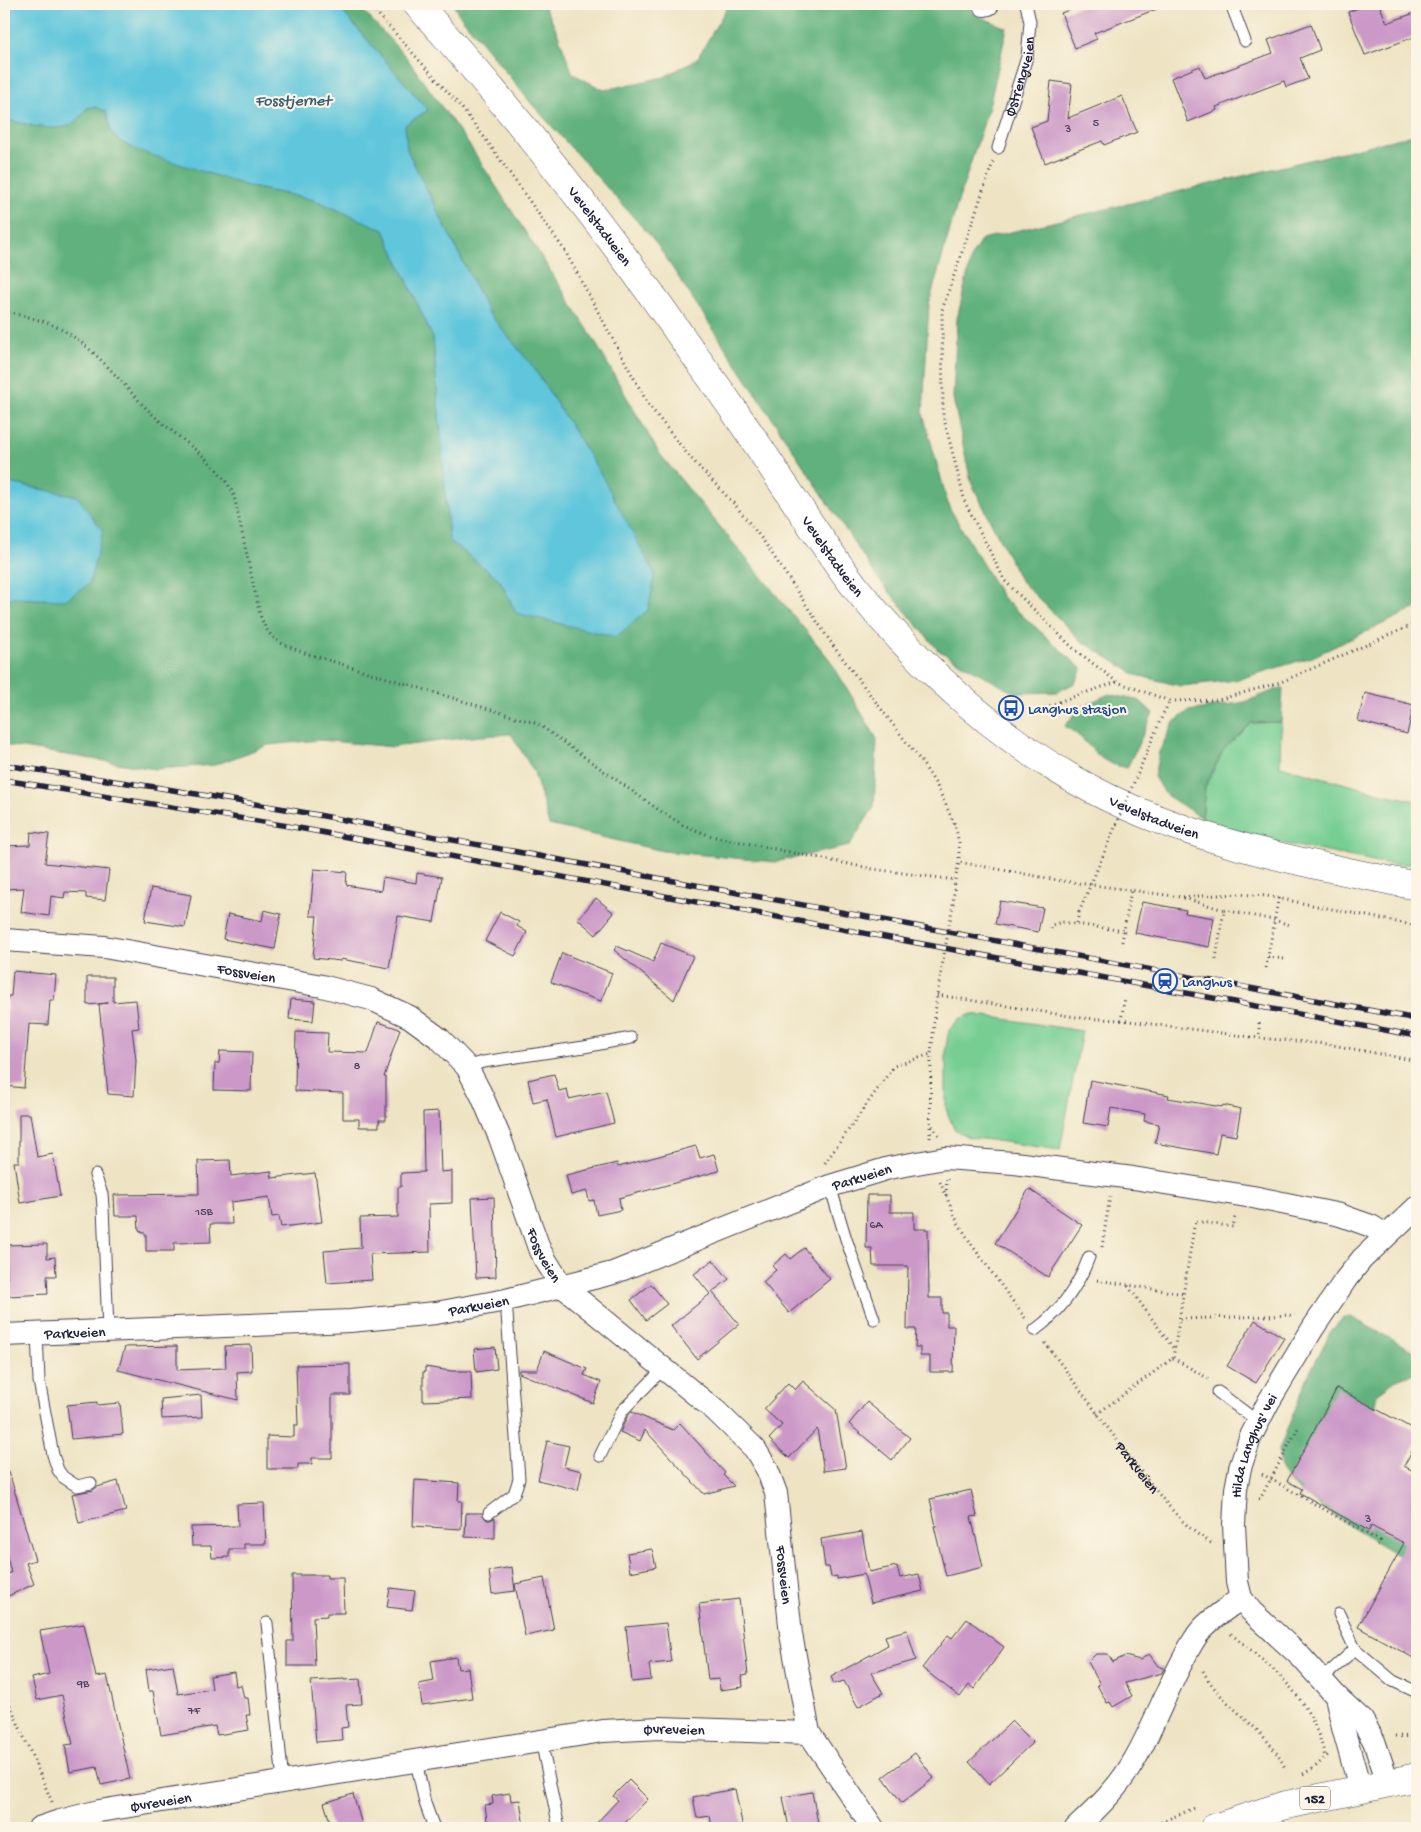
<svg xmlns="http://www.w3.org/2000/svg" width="1421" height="1832" viewBox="0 0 1421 1832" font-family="'Gochi Hand',sans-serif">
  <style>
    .green { fill: #76ce93; stroke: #4c7867 }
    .forest { fill: #60b17d; stroke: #416a5c }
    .water { fill: #5ec6db; stroke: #40748b }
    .building { fill: #cb98c8 }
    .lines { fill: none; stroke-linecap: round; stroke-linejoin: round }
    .lane-casing { stroke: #413f50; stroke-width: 13 }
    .street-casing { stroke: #413f50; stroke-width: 24 }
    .secondary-casing { stroke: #413f50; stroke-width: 29 }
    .primary-casing { stroke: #413f50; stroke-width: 29 }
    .path { stroke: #413f50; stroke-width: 3; stroke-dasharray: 1 4; stroke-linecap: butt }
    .lane { stroke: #fff; stroke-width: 11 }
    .street { stroke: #fff; stroke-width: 22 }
    .secondary { stroke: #fff; stroke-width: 28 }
    .primary { stroke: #fff; stroke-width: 28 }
    .rail-casing { stroke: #22223b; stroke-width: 5.5 }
    .rail { stroke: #fcf5e5; stroke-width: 4; stroke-dasharray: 11; stroke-linecap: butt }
    .path-bridge { stroke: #413f50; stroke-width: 3; stroke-dasharray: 1 4; stroke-linecap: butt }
    .labels { text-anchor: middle; stroke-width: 4.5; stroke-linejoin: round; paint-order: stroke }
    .number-label { font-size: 12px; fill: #4c405e }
    .shield { fill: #fcf5e5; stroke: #63616e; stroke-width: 1 }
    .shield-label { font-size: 14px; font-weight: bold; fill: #22223b }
    .street-label { font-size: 15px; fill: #22223b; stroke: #fcf5e5 }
    .transit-label { font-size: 15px; fill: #164399; stroke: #fcf5e5; text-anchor: start }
    .water-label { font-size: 16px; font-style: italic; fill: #375b73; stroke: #fcf5e5 }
  </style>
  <rect width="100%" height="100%" fill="#fcf5e5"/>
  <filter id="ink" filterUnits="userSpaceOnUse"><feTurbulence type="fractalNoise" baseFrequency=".02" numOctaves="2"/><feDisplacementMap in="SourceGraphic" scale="10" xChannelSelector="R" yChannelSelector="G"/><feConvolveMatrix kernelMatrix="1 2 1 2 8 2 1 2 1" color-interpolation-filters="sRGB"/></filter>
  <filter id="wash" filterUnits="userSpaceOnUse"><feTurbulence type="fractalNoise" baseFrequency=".0096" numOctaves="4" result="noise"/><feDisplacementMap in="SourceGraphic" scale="20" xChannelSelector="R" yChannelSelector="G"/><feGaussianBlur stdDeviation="1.12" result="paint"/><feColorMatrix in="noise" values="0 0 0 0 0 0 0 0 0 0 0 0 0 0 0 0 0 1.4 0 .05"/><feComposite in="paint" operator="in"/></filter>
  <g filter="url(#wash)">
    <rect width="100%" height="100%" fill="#eee4c4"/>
    <path class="green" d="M1281,722L1280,766L1383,794L1417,801V864H1389L1260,839L1202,818L1205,787L1224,749L1252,723Z
      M972,1014L1082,1031L1060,1150L968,1137L954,1129L946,1109V1046L949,1030L959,1019Z"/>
    <path class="forest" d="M336,4H357L406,57L472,149L587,328L659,453L830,660L877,739L874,807L849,846L775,862L663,851L549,825L534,772L511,734L470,737L393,747L320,740L268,745L215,765L155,769L4,745V599L14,598L77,496L4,482V119L43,128L79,119L87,108L95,107L106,111L111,132L251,187L315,200L384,230L433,338L449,540L500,580L516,613L599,471L534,368L488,312L407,150L405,125L428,110Z
      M453,4H543L556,29L573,74L604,90L664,77L697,59L727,7V4H968L971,13L1007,28L989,107L956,208L929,304L923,414L949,507L1002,597L1082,669L1075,683L1057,692L1014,693L938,650L877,577L654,240L531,103L458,13Z
      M1417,134V608L1312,657L1236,680L1181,686L1136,675L1080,640L1020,580L971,482L953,398L957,319L972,255L982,239Z
      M1283,687L1281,722L1252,723L1224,749L1205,787L1202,818L1166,795L1154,777L1159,752L1174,722L1189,711L1245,702Z
      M1109,694L1140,701L1153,713L1127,768C1101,762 1101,758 1084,741C1079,735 1072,731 1065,726L1079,708Z
      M1351,1317L1417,1353V1372L1399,1378L1377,1394L1373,1415L1413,1538L1417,1541V1566L1351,1527L1315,1502L1293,1486L1281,1470L1279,1450L1308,1376L1331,1331L1342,1319Z"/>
    <path class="water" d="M4,4H336L428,110L405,125L407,150L488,312L534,368L599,471L655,574L648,610L616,637L516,613L500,580L449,540L433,338L384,230L315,200L251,187L139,151L119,141L111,132L106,111L95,107L87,108C82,115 78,122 70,125C52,133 23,123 4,119Z
      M4,482L77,496L103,531L89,584L65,600L14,598L4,599Z"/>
    <g id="blocks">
      <path class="building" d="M1086,4H1166L1167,5L1094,33L1097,39L1075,48L1061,13Z
        M1369,4H1379L1387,23L1417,12V36L1365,55L1348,12Z
        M1311,24L1320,50L1300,58L1308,79L1286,87L1284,81L1216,107L1217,110L1188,122L1171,78L1200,66L1205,78L1273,53L1268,40Z
        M1051,81L1072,84L1068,118L1122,96L1137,132L1104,145L1102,141L1045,163L1031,127L1047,121Z
        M1365,693L1414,705L1407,734L1358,721Z
        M31,832L49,834L45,863L109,870L105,900L86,898V893L65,892L64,898L51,896L49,916L21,912L24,888L4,889V846L30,845Z
        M314,869L347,872L346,885L381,891L383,877L416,883L417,873L442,877L434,922L398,916L389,968L341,959V961L313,958L317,916H310Z
        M151,888L191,895L185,927L145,921Z
        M596,898L614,913L596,935L578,919Z
        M1000,901L1043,908L1038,932L995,924Z
        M1142,902L1186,910L1185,913L1214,918L1209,947L1135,933Z
        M264,910L281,914L275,949L223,939L228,914L262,921Z
        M500,912L519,922L517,926L527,932L515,956L485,941Z
        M661,943L693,956L674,1000L614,950L617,946L653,962Z
        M562,953L612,973L601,1001L577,993L551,982Z
        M13,971L56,975L54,1000H50L48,1025L29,1024L24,1088L4,1086V1042L8,996H11Z
        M87,977H113V1002L136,1000L139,1028L132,1029L136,1060L134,1096L108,1094L99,1004L108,1003L87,1005Z
        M291,999L315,1001L313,1021L289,1019Z
        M378,1022L400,1029L384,1077H386V1120H379V1127H359V1119H343V1093L295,1091L296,1032L328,1033L327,1052L368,1053Z
        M220,1051L252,1052L251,1091L214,1090L215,1063H219Z
        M554,1074L559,1091L567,1089L569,1099L606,1091L614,1123L556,1137L547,1099L533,1102L528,1080Z
        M1090,1080L1169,1095L1168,1098L1222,1107L1223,1105L1241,1109L1236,1136L1220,1133L1216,1154L1155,1143L1159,1124L1144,1121L1145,1114L1111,1108L1108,1127L1083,1123Z
        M439,1111L441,1172L452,1171V1203L429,1204L430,1252L370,1254L372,1280L327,1283L324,1251L361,1248L360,1218L398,1217V1187H401V1173L424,1172L423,1112Z
        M19,1114H30L37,1157L53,1154L60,1196L20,1203L14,1162H19Z
        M696,1146L700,1158L714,1154L719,1171L619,1198L621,1210L597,1215L594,1200L589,1201L587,1191L571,1195L566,1175L617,1163L618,1167Z
        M230,1160L231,1176L271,1171L272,1178L315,1173L322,1222L281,1227L279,1216L272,1217L269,1197L231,1202L232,1224H210L211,1242L174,1243V1251H146V1234L139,1230L138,1216H115L114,1195L199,1194L198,1161Z
        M1029,1189L1082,1225L1048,1277L995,1243Z
        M867,1195H890V1212H914V1229H928L929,1298H942V1313H947V1326H954L953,1372H930V1356H920V1347H915L916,1329H907L908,1266H873L872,1248H866Z
        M494,1197L496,1277L476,1278L472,1198Z
        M47,1244V1258L55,1257L56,1276H47L48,1294L8,1296L6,1245Z
        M804,1248L830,1279L789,1313L763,1282L776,1270L772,1266L786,1254L790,1259Z
        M713,1260L729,1279L712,1292L739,1324L697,1359L671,1326L710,1294L694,1274Z
        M651,1284L667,1304L646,1320L631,1300Z
        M1255,1320L1284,1338L1256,1383L1227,1366Z
        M251,1345L252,1371L237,1372L238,1400L118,1370L125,1347L177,1346V1370L226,1368L225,1346Z
        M495,1347L497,1369L476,1372L474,1349Z
        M544,1351L587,1369L584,1375L601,1382L593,1403L519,1373V1370H537Z
        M350,1364V1395H332V1458H312V1464H298V1469H267V1436L294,1437V1425H298L296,1365Z
        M425,1367L451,1371H471L472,1399L423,1401V1372H425Z
        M803,1381L836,1410L846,1468L824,1471L817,1429L789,1458L769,1439L782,1425L764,1409L788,1383L795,1390Z
        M1337,1388L1417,1431V1441L1404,1466L1417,1473V1660L1358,1627L1404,1543L1371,1526L1369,1531L1300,1493L1302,1489L1287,1481Z
        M201,1395L202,1417L162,1419L161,1399Z
        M97,1402V1405L120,1403L123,1434L71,1439L67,1405Z
        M867,1402L910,1438L892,1460L849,1424Z
        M632,1412L673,1430L680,1423L725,1473L723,1475L734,1486L704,1494L645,1430L640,1441L620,1432L628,1415Z
        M547,1441L569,1446L564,1467L582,1471L578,1490L538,1480Z
        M9,1472L35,1560L26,1563L34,1584L4,1598V1575L11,1573L4,1544V1473Z
        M415,1480L459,1483L458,1501H462L461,1529L413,1526Z
        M118,1481L126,1511L79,1523L72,1494L93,1490L97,1487Z
        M971,1490L977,1516L971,1517L983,1567L946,1576L934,1526H936L930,1499Z
        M264,1503L266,1544H244V1549H229V1557L212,1558L211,1546H192L191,1527L238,1526L237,1504Z
        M466,1513H482L487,1520H490L495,1518V1538L465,1537Z
        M862,1532L869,1572L897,1566L900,1578L919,1574L923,1591L871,1603L864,1574L837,1579V1576L831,1577L829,1567H825L821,1539Z
        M652,1549L656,1567L630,1572L627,1553Z
        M512,1567L515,1591L492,1594L489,1571Z
        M292,1575H327V1578H343L344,1613H327V1616L313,1617L315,1666H287V1641H293Z
        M544,1578L554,1630L525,1636L515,1584Z
        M390,1588L415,1591L412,1610L387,1607Z
        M739,1599L748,1675L742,1676L743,1687L720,1690L719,1679L708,1680L699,1604Z
        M967,1619L1004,1647L974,1689L969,1685L960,1697L922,1668L948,1635L952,1638Z
        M666,1623L671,1662L649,1664L651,1680L632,1682L626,1627Z
        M84,1624L96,1677L107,1675L130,1779L101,1785L97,1767L70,1772L65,1745L73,1744L62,1695L37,1700L32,1678L49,1674L40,1631Z
        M907,1630L916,1660L871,1673L883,1693L858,1707L844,1681L834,1684L831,1677L888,1645L885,1636Z
        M1096,1654H1108L1113,1662L1125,1656L1140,1660L1149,1654L1158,1666L1164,1668L1162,1673L1125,1683L1132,1696L1113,1707L1110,1702L1107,1703L1097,1685L1100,1684L1088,1662Z
        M456,1657L458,1669L468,1668L472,1698L422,1705L419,1684L434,1681L431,1661Z
        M173,1665L178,1694L212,1689L210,1676L234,1672L236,1686L241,1685L244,1698H248L250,1715H246L249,1730L217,1735L215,1726L161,1735L153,1691H149L146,1669Z
        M344,1679V1680L360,1679L362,1704L346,1705L348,1727L341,1728L342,1740L316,1742L311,1681Z
        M1012,1721L1033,1742L989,1784L969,1762Z
        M915,1753L934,1778L902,1803L883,1777Z
        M629,1780L648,1799L620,1828H592L618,1800L613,1796Z
        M735,1789L743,1828H712L710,1816L697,1818L693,1797Z
        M812,1792L819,1828H789L783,1797Z
        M510,1793L511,1801L520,1800L524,1828H488L485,1805L493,1804L492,1796Z
        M353,1794L363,1828H332L324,1803Z"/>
    </g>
  </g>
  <g filter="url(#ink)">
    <use href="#blocks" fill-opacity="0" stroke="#413f50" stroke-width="1"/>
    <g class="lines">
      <defs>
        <g id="lane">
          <path d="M1231,4L1245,41"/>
          <path id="s2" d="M998,148L1027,57L1030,22L1026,4"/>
          <path d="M467,1067L483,1062L584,1047L631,1038"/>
          <path d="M95,1175L102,1194L103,1207L108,1330"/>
          <path d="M830,1186L846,1239L874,1319"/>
          <path d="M1035,1330C1061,1311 1078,1287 1089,1257"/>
          <path d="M37,1333L39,1381L53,1455L58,1470L63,1477L77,1486L91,1483"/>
          <path d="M1218,1392L1258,1422"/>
          <path d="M600,1456L622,1411L663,1369"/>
          <path d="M489,1513L514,1494L519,1479L506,1300"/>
          <path d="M1339,1614L1355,1649L1393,1681L1417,1692"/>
          <path d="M267,1623L283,1782"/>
          <path d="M1321,1680L1355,1649"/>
          <path d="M541,1740L559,1828"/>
          <path d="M416,1761L425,1803L434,1828"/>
        </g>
        <g id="street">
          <path d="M984,5L988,4"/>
          <path id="s3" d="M4,940L104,947L322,986L371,999L410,1017L440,1039L467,1067L482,1096L500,1138L540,1251L561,1285L716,1411L755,1449L767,1469L776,1493L791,1634L809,1733L873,1828"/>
          <path id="s4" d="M4,1335L350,1321L436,1313L506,1300L613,1273L830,1186L889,1168L945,1158L1014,1163L1133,1178L1253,1197L1340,1215L1371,1226L1386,1235"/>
          <path d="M1336,1696L1343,1728L1360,1788"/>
          <path id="s5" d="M1388,1782L1374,1741L1362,1720L1336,1696L1301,1657L1251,1611L1241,1598L1237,1582L1234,1525L1236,1489L1240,1468L1250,1438L1269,1401L1313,1328L1346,1279L1362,1259L1417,1207"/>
          <path id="s6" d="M39,1828L60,1821L99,1811L603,1731L660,1728L809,1733"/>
          <path d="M1076,1828C1099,1807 1120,1786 1135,1759C1154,1726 1166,1691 1184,1658C1189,1648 1194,1638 1202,1629C1213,1617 1228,1608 1241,1598"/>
        </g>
        <g id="secondary">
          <path id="s7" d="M417,4C517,114 608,231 693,353C723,394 752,436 780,479C806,517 831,557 860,593C921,667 990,731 1073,779C1178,840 1300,862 1417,886"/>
        </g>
        <path id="primary" d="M1214,1828L1282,1806L1417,1777"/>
      </defs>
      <use href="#lane" class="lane-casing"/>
      <use href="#street" class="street-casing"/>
      <use href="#secondary" class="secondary-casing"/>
      <use href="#primary" class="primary-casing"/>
      <g class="path">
        <path d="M369,4L461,107L484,137L565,251L648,404L688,455L736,506L765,543L834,647L923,764L937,786L955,825L959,843V862"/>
        <path d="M993,162L942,310L943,415L965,502L1005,581L1073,648L1117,682L1170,701L1163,714"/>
        <path d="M4,311C22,316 42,319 59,328C96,347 121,384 151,413C176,437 222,464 234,496L260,615C270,642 280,643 305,653L538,724L656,808L683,825L711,836L873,869L955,880"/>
        <path d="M1170,701L1218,700L1281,682L1417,623"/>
        <path d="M1031,713L1064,700L1117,682"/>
        <path d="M1184,898L1224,910"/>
        <path d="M1077,923L1079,912"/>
        <path d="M1051,929L1052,925L1062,922L1124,931"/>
        <path d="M1122,942L1131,890"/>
        <path d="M1268,957L1284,959"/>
        <path d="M1216,959L1224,910L1274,920L1290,925"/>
        <path d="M1266,968L1279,895"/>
        <path d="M937,995L1082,1018L1121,1020L1125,998"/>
        <path d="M1121,1020L1259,1038L1327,1044L1417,1061"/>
        <path d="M1259,1023V1038"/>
        <path d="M932,1126L940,1137"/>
        <path d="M930,1138L931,1054L937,995L953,904L955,880L959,862L1063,881L1181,897L1237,894L1267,896L1417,926"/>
        <path d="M825,1163L894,1066L931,1054"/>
        <path d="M940,1182L958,1223L974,1248L1025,1318"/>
        <path d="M946,1195L947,1179"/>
        <path d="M1102,1247L1110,1196"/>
        <path d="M1097,1280L1184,1294"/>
        <path d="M1128,1286L1174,1349"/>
        <path d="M1180,1319L1295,1315"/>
        <path id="s1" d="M1045,1343C1078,1386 1109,1431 1143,1474C1164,1500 1183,1528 1213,1544"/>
        <path d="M1173,1358L1209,1379"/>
        <path d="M1097,1414L1173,1358L1195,1221L1233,1227L1235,1216"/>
        <path d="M1262,1474L1380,1541L1377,1546"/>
        <path d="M1259,1499H1260L1299,1426"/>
        <path d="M1231,1634C1277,1671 1311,1697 1325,1757"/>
        <path d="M1203,1671C1224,1710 1267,1727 1286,1770"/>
        <path d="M4,1691L52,1802"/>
        <path d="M1395,1736L1417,1737"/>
        <path d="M1303,1774L1314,1768L1328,1755"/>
        <path d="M1147,1828L1197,1807"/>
      </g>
      <use href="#lane" class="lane"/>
      <use href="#street" class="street"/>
      <use href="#secondary" class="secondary"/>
      <use href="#primary" class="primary"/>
      <defs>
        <path id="rail" d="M4,765L155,787L291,810L1417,1019
          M4,780L288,826L1417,1036"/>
      </defs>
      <use href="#rail" class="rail-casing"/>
      <use href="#rail" class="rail"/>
      <path class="path-bridge" d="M1079,912L1163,714"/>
    </g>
  </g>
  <defs>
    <symbol id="bus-ring" viewBox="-11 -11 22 22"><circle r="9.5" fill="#fcf5e5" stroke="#1a4fb4" stroke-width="1.5"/><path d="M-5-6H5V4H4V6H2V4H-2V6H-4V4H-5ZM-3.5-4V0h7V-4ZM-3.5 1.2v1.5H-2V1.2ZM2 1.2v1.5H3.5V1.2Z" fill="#1a4fb4"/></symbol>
    <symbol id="station-ring" viewBox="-11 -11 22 22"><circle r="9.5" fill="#fcf5e5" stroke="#1a4fb4" stroke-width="1.5"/><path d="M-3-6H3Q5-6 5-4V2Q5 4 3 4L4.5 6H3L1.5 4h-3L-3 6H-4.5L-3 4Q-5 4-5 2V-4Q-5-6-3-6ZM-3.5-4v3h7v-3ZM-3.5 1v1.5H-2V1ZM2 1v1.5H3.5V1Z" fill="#1a4fb4"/></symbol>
  </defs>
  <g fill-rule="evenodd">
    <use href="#bus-ring" x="997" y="694" width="28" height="28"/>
    <use href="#station-ring" x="1151" y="967" width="28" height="28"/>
  </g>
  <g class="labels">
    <g class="number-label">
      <text x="1096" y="126">5</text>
      <text x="1068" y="132">3</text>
      <text x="357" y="1069">8</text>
      <text x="204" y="1215">15B</text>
      <text x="876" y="1228">6A</text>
      <text x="1368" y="1522">3</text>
      <text x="83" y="1687">9B</text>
      <text x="194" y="1714">7F</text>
    </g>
    <rect class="shield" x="1300" y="1786.5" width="30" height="23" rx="4"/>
    <g class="shield-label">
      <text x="1315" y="1803">152</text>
    </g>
    <g class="street-label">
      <text dy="5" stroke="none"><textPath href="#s2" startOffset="75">Østrengveien</textPath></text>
      <text dy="5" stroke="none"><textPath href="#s7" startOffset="288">Vevelstadveien</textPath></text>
      <text dy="5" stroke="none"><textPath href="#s7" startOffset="692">Vevelstadveien</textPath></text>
      <text dy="5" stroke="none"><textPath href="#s7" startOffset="1112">Vevelstadveien</textPath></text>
      <text dy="5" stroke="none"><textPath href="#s3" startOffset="245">Fossveien</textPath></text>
      <text dy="5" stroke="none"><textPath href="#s4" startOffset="881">Parkveien</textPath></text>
      <text dy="5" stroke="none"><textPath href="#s3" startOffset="695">Fossveien</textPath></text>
      <text dy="5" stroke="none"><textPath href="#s4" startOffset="476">Parkveien</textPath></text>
      <text dy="5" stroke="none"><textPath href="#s4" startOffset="71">Parkveien</textPath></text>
      <text dy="5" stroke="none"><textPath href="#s5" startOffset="396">Hilda Langhus' vei</textPath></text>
      <text dy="5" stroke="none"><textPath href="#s1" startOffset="155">Parkveien</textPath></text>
      <text dy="5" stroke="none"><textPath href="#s3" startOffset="1115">Fossveien</textPath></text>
      <text dy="5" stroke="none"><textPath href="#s6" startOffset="644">Øvreveien</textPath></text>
      <text dy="5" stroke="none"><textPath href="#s6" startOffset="125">Øvreveien</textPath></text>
    </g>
    <g class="transit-label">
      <text x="1028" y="713">Langhus stasjon</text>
      <text x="1182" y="986">Langhus</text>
    </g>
    <g class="water-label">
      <text x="293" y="105">Fosstjernet</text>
    </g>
  </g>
  <rect width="1421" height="1832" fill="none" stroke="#fcf5e5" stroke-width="20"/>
</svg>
